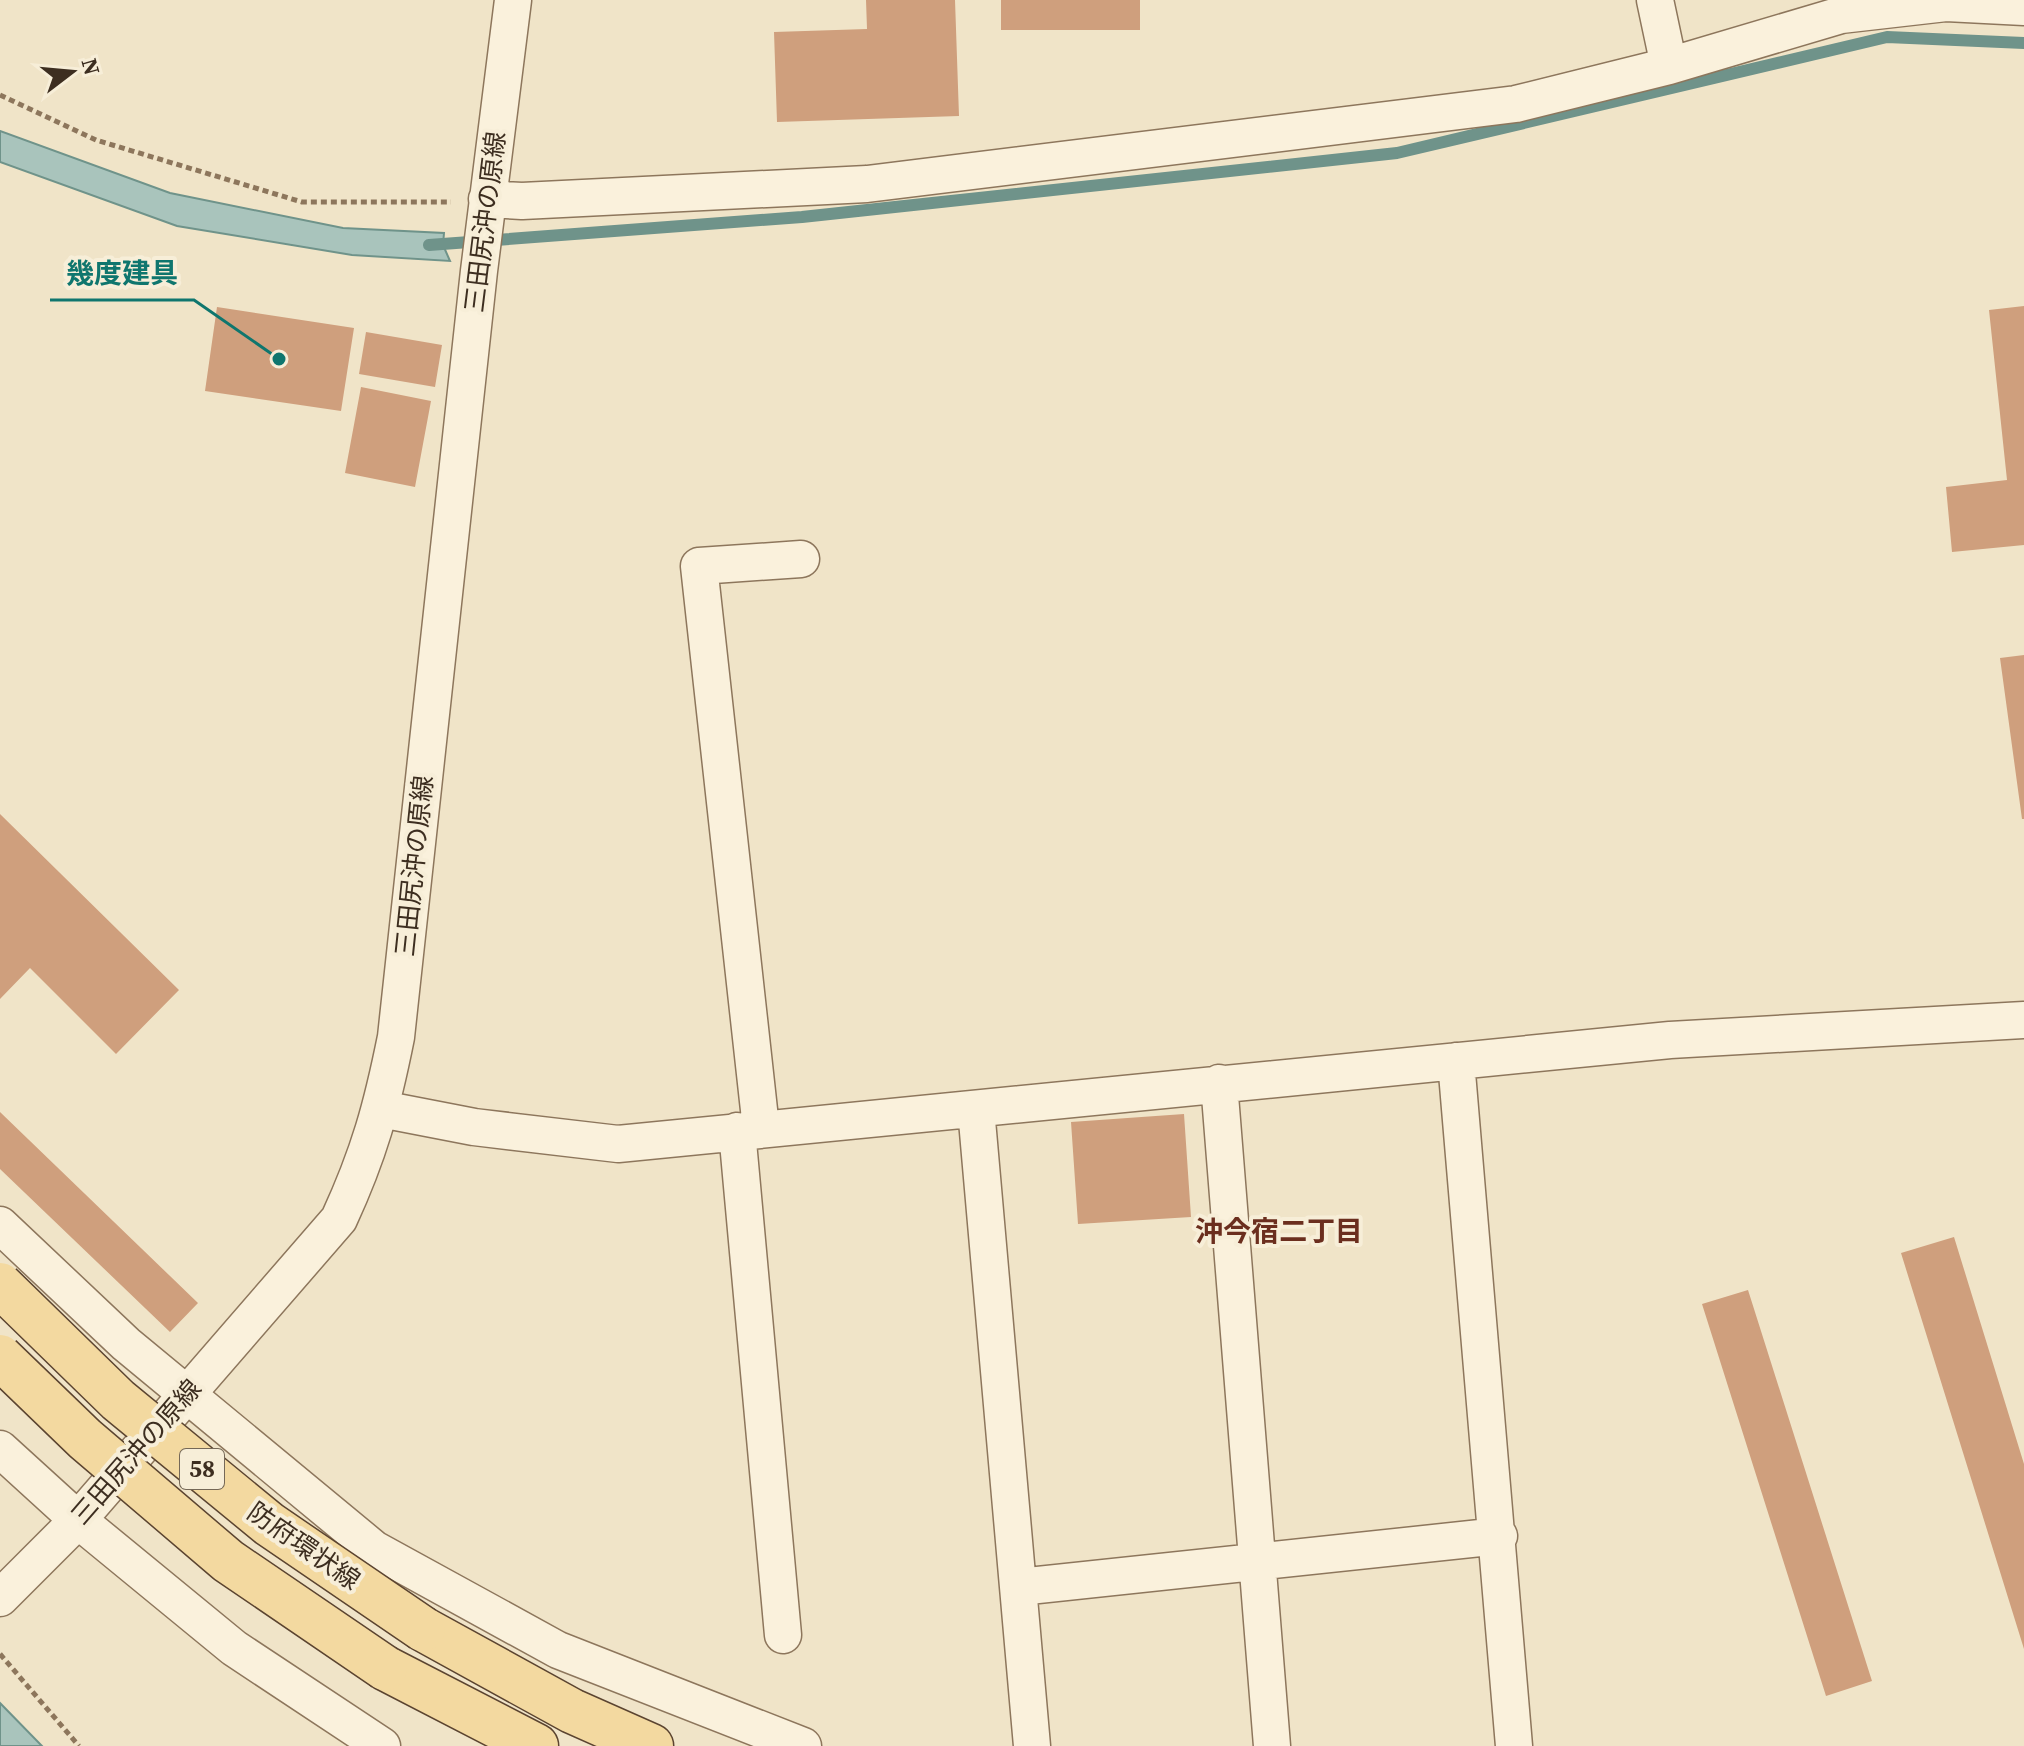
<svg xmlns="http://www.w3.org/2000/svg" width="2024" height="1746" viewBox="0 0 2024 1746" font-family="'Source Serif 4','Noto Sans JP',serif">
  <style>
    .water { fill: #a9c4bc; stroke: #6f938a; stroke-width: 2 }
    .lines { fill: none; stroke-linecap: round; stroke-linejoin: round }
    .stream { stroke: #6f938a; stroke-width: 12 }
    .building { fill: #cf9f7d }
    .minor-casing { stroke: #8d765c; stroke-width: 39 }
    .primary-casing { stroke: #5b4430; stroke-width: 47 }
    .path { stroke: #8d765c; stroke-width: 5; stroke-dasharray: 6 4; stroke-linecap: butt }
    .minor { stroke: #faf1dc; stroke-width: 36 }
    .primary { stroke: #f3d9a0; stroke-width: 44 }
    .primary-bridge-casing { stroke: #5b4430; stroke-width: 47; stroke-linecap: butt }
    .primary-bridge { stroke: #f3d9a0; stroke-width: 44 }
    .labels { text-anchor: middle; stroke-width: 8; stroke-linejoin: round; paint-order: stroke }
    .shield { fill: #f7eed8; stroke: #756857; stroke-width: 2 }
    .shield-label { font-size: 24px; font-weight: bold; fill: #3d2e20 }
    .street-label { font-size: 26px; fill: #3d2e20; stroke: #f7eed8 }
    .neighbourhood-label { font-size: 28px; font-weight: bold; fill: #6b2e1e; stroke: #f7eed8 }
    .leader { fill: none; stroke: #0f766e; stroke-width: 3 }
    .callout-dot { fill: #0f766e; stroke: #f7eed8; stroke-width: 3 }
    .callout-label { font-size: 28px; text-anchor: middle; font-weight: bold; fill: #0f766e; stroke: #f7eed8; stroke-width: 8; stroke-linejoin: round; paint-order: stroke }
  </style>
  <rect width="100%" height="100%" fill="#f0e4c8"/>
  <path class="water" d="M0,131L170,193L343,228L444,233L443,245L450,261L352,255L177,226L0,162Z
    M0,1703L42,1746H0Z"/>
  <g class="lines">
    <path class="stream" d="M429,245L802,217L1397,153L1887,37L2024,43"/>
  </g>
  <path class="building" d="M866,0H955L959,116L777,122L774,32L867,29Z
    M1001,0H1140V30H1001Z
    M2024,306V545L1952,552L1946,487L2007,480L1989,310Z
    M217,307L354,328L341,411L205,391Z
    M366,332L442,345L435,387L359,374Z
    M361,387L431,401L415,487L345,473Z
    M2024,655V819H2022L2000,658Z
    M0,814L179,990L116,1054L30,968L0,999Z
    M0,1112L198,1303L170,1332L0,1169Z
    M1184,1114L1191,1217L1078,1224L1071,1122Z
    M1954,1237L2024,1464V1649L1901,1253Z
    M1748,1290L1872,1681L1826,1696L1702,1304Z"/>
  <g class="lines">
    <defs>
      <path id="minor" d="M1655,0L1669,66
        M487,199L522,201L867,184L1516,104L1669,66L1841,15L1946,3L2024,7
        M1456,1061L1514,1746
        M1219,1083L1272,1746
        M381,1109L474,1127L618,1144L1670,1040L2024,1020
        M976,1109L1032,1746
        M761,1128L699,566L801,559
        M737,1131L783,1635
        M0,1225L126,1344L374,1549L558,1650L803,1746
        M0,1449L78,1520L234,1648L382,1746
        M1019,1587L1499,1536
        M0,1598L78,1520L339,1219C369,1154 382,1107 396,1037L479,271L513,0"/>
      <path id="primary" d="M423,1629L572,1711L651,1746
        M385,1668L536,1746"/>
    </defs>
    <use href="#minor" class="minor-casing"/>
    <use href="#primary" class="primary-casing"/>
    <path class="path" d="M0,95L96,140L302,202H451
      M0,1654L79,1746"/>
    <use href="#minor" class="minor"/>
    <use href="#primary" class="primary"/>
    <defs>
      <path id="primary-bridge" d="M0,1285L118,1400L269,1524L423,1629
        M0,1357L85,1439L228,1561L385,1668"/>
    </defs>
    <use href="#primary-bridge" class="primary-bridge-casing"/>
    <use href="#primary-bridge" class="primary-bridge"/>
  </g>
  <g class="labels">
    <rect class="shield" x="180" y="1449" width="44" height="40" rx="6"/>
    <g class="shield-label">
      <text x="202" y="1477">58</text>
    </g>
    <g class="street-label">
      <text transform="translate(485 222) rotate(-83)" y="9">三田尻沖の原線</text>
      <text transform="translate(414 866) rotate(-84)" y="9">三田尻沖の原線</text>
      <text transform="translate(136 1452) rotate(-49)" y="9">三田尻沖の原線</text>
      <text transform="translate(304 1546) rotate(35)" y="9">防府環状線</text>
    </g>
    <g class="neighbourhood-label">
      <text x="1279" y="1241">沖今宿二丁目</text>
    </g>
  </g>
  <path class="leader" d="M279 359L194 300H50"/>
  <circle class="callout-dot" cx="279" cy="359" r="8"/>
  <g class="callout-label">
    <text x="122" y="283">幾度建具</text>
  </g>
  <g transform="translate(72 72) rotate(74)" stroke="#f7eed8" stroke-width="6" paint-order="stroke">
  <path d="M0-6L14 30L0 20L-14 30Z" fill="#3d2e20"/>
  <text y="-12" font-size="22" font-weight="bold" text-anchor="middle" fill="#3d2e20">N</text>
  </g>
</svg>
